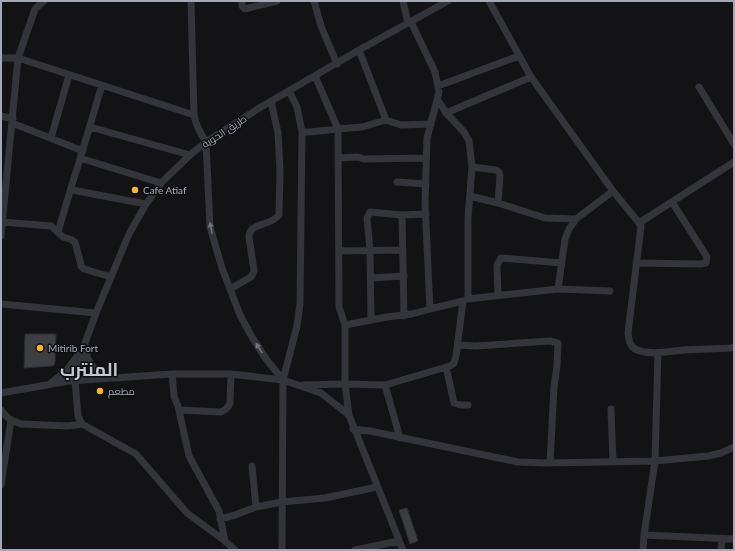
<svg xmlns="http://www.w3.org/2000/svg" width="735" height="551" viewBox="0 0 735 551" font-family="Lato,Cairo,sans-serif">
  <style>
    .building { fill: #3d3e42; stroke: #2d2d31 }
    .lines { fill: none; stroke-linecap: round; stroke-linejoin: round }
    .minor { stroke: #34353a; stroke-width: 7 }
    .oneway { fill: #72757e }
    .poi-dot { fill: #f7b728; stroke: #0e0e10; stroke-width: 1.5 }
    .labels { text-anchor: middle; stroke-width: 3; stroke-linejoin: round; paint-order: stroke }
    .street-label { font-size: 10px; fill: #a4a9b6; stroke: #0e0e10 }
    .poi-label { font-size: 10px; fill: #a4a9b6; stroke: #0e0e10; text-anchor: start }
    .town-label { font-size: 18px; font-weight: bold; fill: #c5c8d1; stroke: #0e0e10 }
  </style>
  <rect width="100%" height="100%" fill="#131315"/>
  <path class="building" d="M25,334H56L55,362L54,365L52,366L24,368Z
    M407,508L418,541L410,544L399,510Z"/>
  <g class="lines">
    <path class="minor" d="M191,1L194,115C196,126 200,133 206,142L210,227L222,268L240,315L252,337L266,359L283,380
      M242,1V6L245,9L277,1
      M314,1L321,26L337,64
      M403,1L408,23
      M489,1L531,77L613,191L639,223L641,226L628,333C629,339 629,345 635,349C649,356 670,351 684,350C700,349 715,349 731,348L734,347
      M411,22L435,72L439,92L427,138L425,203L430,309
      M359,50L386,120
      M1,58H18L194,115
      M315,76L338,129L339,307L345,325
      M438,86L519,56
      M699,87L734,144
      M438,100L446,113L464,132L469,141L472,167L468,218V299L558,289L610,291
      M446,113L531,77
      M1,116L13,119
      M12,123L83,151
      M90,127L190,155
      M302,132H310L338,129L362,127L386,120L401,125L431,124
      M51,138L69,75
      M338,158L358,157L364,159L426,158
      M80,159L102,85
      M472,167L496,170L499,172L500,176L498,203
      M397,182L426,184
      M470,196L498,203L545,218L576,219
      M146,204L72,190L71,188L80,159H83L161,183
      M402,215L426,214
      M2,222L51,226L63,237L70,239L75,242L80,261L81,266L84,269L111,277
      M639,223L734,162
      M58,232L71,188
      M1,236L18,58L35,9L44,1
      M339,251L403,250
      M636,263L700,264L706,263L707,257L672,202
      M371,278L404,276
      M230,289L251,277L254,271L249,237C249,222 270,227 279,215L280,170L278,133L271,101
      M558,289L565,239L569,229L576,219L613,191
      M498,295L497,265L501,258L562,263
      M1,304L96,313
      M371,320L370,250L367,218L370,212L402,215L404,316
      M458,345L475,346L550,341L558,343L557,366L554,387L550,463
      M85,349C89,366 94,370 110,377
      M446,367L454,403L461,405H468
      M172,374L174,396L178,406L189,456L219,511L225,541
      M69,381L75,362
      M51,383L66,371L78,355
      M303,385L345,384L385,385L450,366L454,363L456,356L463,301L430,309L412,314L387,317L345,325V384L349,415
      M385,385L400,438
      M1,393L69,381L172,374H231L283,380L321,393L349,415L403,550
      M611,409L613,462
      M1,410L6,416L11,420L21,424L68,426L82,424
      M179,410L221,412C226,410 228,408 230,403L231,374
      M353,429L370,431L518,462L547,463L655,461L708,456L721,453L734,447
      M252,466L256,507
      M1,485L11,420
      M220,519L235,515L256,507L282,502L325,498L377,487
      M644,535L734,539
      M235,550L225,541L187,513L136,454L82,424L78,416L75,380L84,353L85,343L96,313L129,234L146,204L162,182L190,155L206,142L261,107L359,50L448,1
      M282,550L283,380L297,326L300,304L302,132L297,107L289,91
      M355,550L399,541
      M643,550L644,535L655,461L658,353
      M721,550L722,539"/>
  </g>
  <defs><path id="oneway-solid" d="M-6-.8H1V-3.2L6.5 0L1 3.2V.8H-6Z"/></defs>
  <g class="oneway">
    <use href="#oneway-solid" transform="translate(211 228) rotate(-101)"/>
    <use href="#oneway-solid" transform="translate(259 348) rotate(-123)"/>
  </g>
  <g class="poi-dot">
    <circle cx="135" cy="190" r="4"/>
    <circle cx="40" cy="348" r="4"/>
    <circle cx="100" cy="391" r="4"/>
  </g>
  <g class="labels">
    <g class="street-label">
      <text transform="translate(224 131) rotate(-33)" y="4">طريق الحوية</text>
    </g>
    <g class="poi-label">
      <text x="143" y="194">Cafe Atiaf</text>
      <text x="48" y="352">Mitirib Fort</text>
      <text x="108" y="395">مطعم</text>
    </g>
    <g class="town-label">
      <text x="89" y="376">المنترب</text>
    </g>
  </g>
  <rect width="735" height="551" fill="none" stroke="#a4a9b6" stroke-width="4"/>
</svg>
